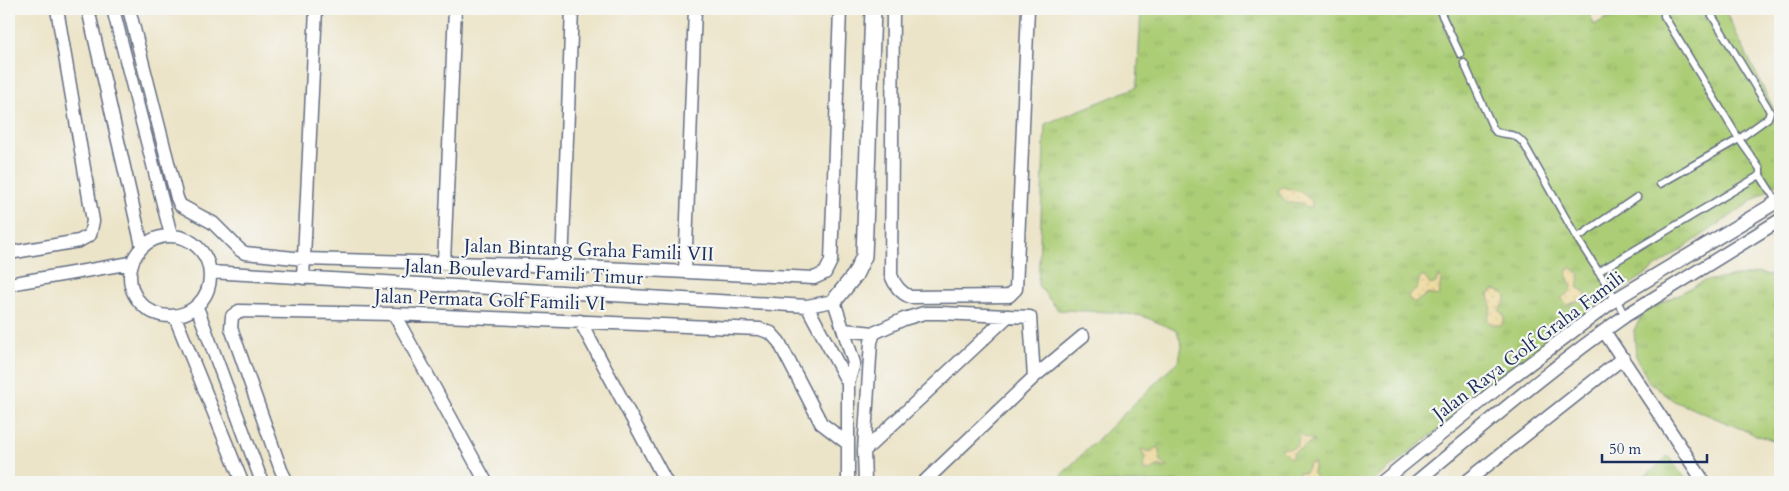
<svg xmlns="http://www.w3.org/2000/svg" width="1789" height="491" viewBox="0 0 1789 491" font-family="Cardo,serif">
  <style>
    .grass { fill: url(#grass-tufts); stroke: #647e6a }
    .sand { fill: url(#sand-dots); stroke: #84847e }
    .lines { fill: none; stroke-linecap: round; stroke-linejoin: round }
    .service-casing { stroke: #646e83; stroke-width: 9 }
    .minor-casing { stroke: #646e83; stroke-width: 15 }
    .tertiary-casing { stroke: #646e83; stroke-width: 18 }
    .service { stroke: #fff; stroke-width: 6 }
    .minor { stroke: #fff; stroke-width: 12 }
    .tertiary { stroke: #fff; stroke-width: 15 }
    .labels { text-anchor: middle; stroke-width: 4.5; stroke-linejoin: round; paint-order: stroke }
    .street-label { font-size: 19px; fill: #1b2f5e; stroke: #f6f6f2 }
  </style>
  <defs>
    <pattern id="grass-tufts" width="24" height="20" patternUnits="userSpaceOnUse" patternTransform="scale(1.25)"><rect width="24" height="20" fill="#accd76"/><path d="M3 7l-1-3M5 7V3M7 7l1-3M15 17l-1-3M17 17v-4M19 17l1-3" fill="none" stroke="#93b068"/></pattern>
    <pattern id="sand-dots" width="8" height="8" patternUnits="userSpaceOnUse" patternTransform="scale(1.25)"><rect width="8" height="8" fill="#eeda9e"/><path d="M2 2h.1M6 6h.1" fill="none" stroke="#ccbb8a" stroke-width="1.8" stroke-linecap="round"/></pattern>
  </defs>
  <rect width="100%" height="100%" fill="#f6f6f2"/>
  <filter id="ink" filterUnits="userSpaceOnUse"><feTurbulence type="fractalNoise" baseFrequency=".02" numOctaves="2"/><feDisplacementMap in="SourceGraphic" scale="10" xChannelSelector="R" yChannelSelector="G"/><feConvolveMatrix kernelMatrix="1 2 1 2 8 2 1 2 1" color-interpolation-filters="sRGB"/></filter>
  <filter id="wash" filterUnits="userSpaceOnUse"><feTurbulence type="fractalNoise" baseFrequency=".0096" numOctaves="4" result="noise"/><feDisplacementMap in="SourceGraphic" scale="20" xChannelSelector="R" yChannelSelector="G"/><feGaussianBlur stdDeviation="1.12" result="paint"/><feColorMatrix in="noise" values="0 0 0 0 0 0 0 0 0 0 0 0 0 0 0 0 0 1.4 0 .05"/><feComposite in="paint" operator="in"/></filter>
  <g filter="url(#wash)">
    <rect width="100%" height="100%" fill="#ece4c8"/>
    <path class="grass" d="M1141,9H1588L1594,25L1623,9H1724L1780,122V182L1618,293L1513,371L1372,482H1054L1179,360L1182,346L1177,331L1143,316L1112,312L1058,310L1038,285L1045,124L1137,87Z
      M1759,273L1780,277V442L1756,435L1674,401L1649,382L1636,356L1634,330L1644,312L1704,281Z
      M1668,456L1688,482H1639Z"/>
    <path class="sand" d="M1283,187C1300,192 1298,189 1312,201V207L1307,208C1300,200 1295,203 1287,203L1278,192L1279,189Z
      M1572,268L1580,275L1578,288L1585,292L1586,299L1582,302L1578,301L1568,305L1561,298L1571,291L1572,287L1566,274L1568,269Z
      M1438,275L1441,277L1439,296L1427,294L1415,303L1409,299L1408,295L1417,289L1420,277H1425L1430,285L1436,283Z
      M1494,290L1503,293L1506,297L1505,303L1499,310L1504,316V323L1501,325H1494L1487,321L1491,307L1489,294Z
      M1300,433L1304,437L1314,441L1295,452L1290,458L1280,448C1296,450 1297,448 1300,433Z
      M1158,447L1160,449V461L1167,467L1165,468L1159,465L1150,471L1144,470L1143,466L1145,456L1141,452V449L1149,452Z
      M1312,463H1315L1313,473L1316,479L1322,480V482H1306L1305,478L1298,475L1299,472L1304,473L1307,470L1309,464Z"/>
  </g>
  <g filter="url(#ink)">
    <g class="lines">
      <defs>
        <path id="service" d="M1439,9L1460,54
          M1664,9V16L1739,139L1768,118L1770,112L1767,106L1708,9
          M1464,63L1493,128L1496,132C1510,136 1514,132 1524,144L1577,238L1616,299L1625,316
          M1760,175L1777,202
          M1577,238L1637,197
          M1598,272L1760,175V169L1739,139L1660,184"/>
        <path id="minor" d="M88,9L142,246
          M113,9L171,235
          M129,9L177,198L180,205L213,223L240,250L245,253L304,259L562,266L814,278L825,273L831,261L840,9
          M893,9L891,275C895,286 900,292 910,297L1009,296L1016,289L1028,9
          M130 276a40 40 0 1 1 80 0a40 40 0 1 1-80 0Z
          M9,253L79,241L90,235L93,221L57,9
          M444,262L455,9
          M562,266L572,9
          M210,272L807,306L834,301L854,363L848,383V482
          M685,272L695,9
          M303,278L316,9
          M9,284L131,263
          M807,306L848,383
          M197,307L262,482
          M394,314L486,482
          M175,317L242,482
          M580,321L666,482
          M844,330L874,333
          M1604,331L1704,482
          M864,451L871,342L874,333L904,319L924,313H941L1030,317L1034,377
          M287,482L281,470L231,328L232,316L239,311L394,314L760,329L771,333L779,342L821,423L847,443
          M865,482L864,451L1008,316
          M924,482L1034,377L1083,336
          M1382,482L1504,383L1616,299L1780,200
          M1416,482C1484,426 1552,367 1625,316L1780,220
          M1466,482L1623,358"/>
        <path id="tertiary" d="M834,301L855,275L864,256L873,9"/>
      </defs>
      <use href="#service" class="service-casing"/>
      <use href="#minor" class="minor-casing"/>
      <use href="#tertiary" class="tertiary-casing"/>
      <use href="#service" class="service"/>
      <use href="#minor" class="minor"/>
      <use href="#tertiary" class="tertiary"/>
    </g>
  </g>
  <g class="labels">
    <g class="street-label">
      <text transform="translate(589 249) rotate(2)" y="7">Jalan Bintang Graha Famili VII</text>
      <text transform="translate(524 271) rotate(3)" y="7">Jalan Boulevard Famili Timur</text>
      <text transform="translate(490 299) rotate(2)" y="7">Jalan Permata Golf Famili VI</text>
      <text transform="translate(1528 345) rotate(-37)" y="7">Jalan Raya Golf Graha Famili</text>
    </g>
  </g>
  <rect width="1789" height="491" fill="none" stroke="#f6f6f2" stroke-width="30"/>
  <path d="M1602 454v8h105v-8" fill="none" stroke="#1b2f5e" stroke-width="2.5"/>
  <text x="1609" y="454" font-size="15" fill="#1b2f5e" stroke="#f6f6f2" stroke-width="4" paint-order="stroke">50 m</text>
</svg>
